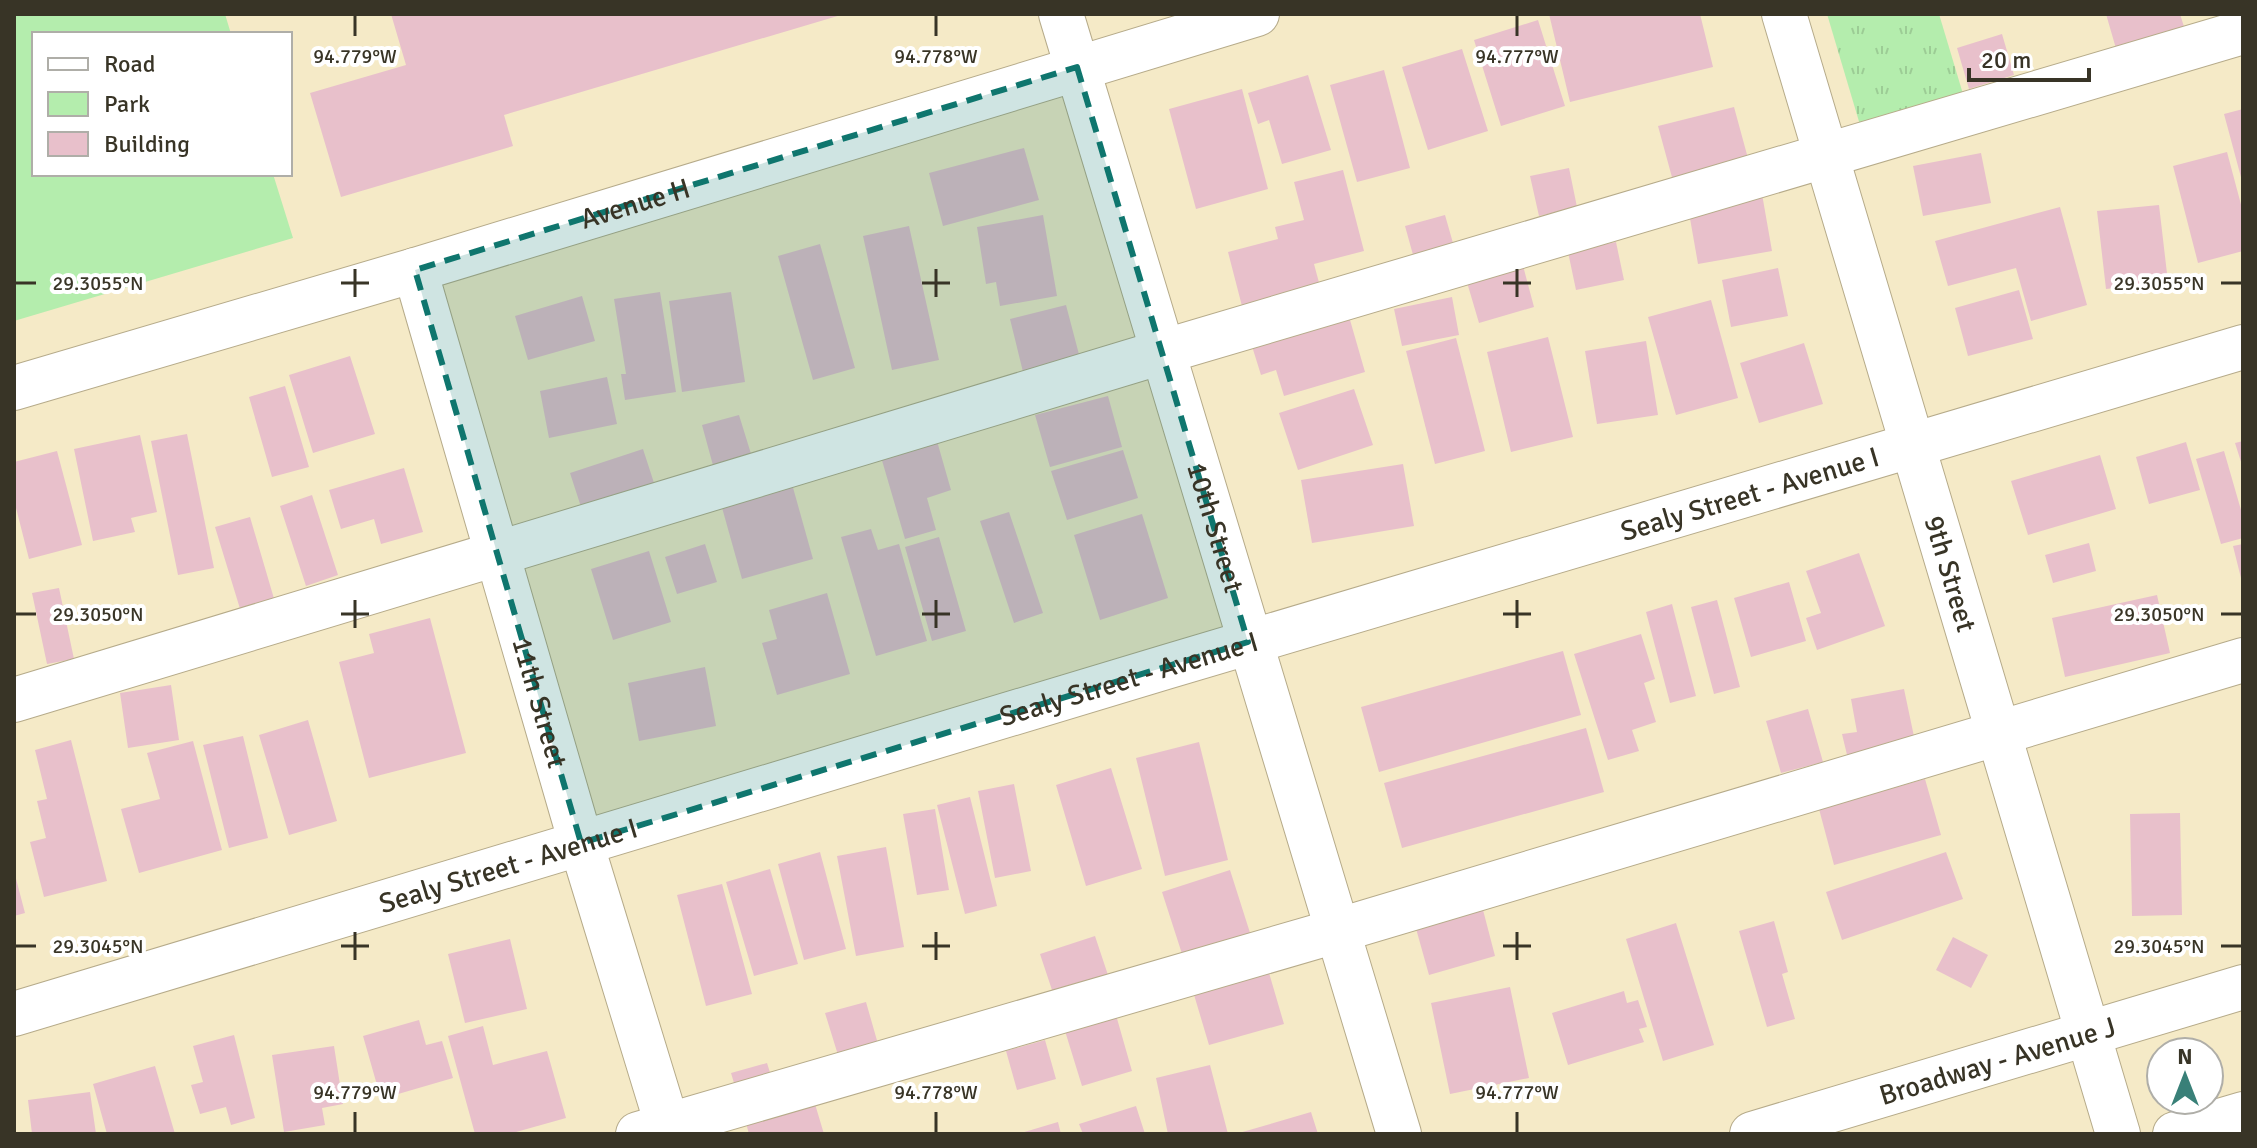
<svg xmlns="http://www.w3.org/2000/svg" width="2257" height="1148" viewBox="0 0 2257 1148" font-family="Signika,sans-serif">
  <style>
    .grass { fill: url(#grass-tufts) }
    .park { fill: #b4edad }
    .building { fill: #e8c0cb }
    .lines { fill: none; stroke-linecap: round; stroke-linejoin: round }
    .minor-casing { stroke: #b6ab8a; stroke-width: 46 }
    .major-casing { stroke: #b6ab8a; stroke-width: 46 }
    .minor { stroke: #fff; stroke-width: 44 }
    .major { stroke: #fff; stroke-width: 44 }
    .marked { fill: #0f766e; fill-opacity: 0.2; stroke: #0f766e; stroke-width: 6; stroke-dasharray: 16 10; stroke-linejoin: round }
    .ticks { fill: none; stroke: #383426; stroke-width: 3 }
    .labels { text-anchor: middle; stroke-width: 8; stroke-linejoin: round; paint-order: stroke }
    .street-label { font-size: 28px; fill: #383426; stroke: #fff }
    .ticks-label { font-size: 20px; text-anchor: middle; fill: #383426; stroke: #fff; stroke-width: 8; stroke-linejoin: round; paint-order: stroke }
  </style>
  <defs>
    <pattern id="grass-tufts" width="24" height="20" patternUnits="userSpaceOnUse" patternTransform="scale(2)"><rect width="24" height="20" fill="#b4edad"/><path d="M3 7l-1-3M5 7V3M7 7l1-3M15 17l-1-3M17 17v-4M19 17l1-3" fill="none" stroke="#9ccc95"/></pattern>
  </defs>
  <rect width="100%" height="100%" fill="#f5eac7"/>
  <path class="grass" d="M1827,14H1939L1966,104L1863,135Z"/>
  <path class="park" d="M14,14H225L231,34H34V174H273L293,238L14,321Z"/>
  <path class="building" d="M391,14H841V15L504,115L513,146L341,197L310,93L406,65Z
    M1549,14H1700L1713,67L1570,102Z
    M2106,14H2180L2186,33L2117,52Z
    M1538,20L1565,106L1501,126L1474,40Z
    M2002,34L2014,75L1969,89L1957,48Z
    M1462,49L1488,131L1428,150L1402,67Z
    M1384,70L1410,168L1357,182L1330,85Z
    M1308,75L1331,150L1282,164L1269,120L1258,124L1248,93Z
    M1242,89L1268,189L1196,209L1169,109Z
    M1734,107L1749,162L1673,181L1658,126Z
    M2243,109V181H2242L2224,114Z
    M1024,148L1039,200L943,226L929,173Z
    M2227,152L2243,212V251L2198,263L2173,166Z
    M1981,153L1991,203L1923,216L1913,166Z
    M1569,168L1577,207L1539,216L1530,176Z
    M1343,170L1364,251L1314,264L1321,290L1243,310L1228,252L1278,239L1275,227L1304,220L1294,182Z
    M1762,194L1772,251L1698,264L1688,207Z
    M2159,205L2168,282L2106,289L2097,211Z
    M2060,207L2087,305L2031,321L2016,268L1948,286L1935,241Z
    M1043,215L1057,296L1000,306L996,282L986,284L977,227Z
    M1445,215L1455,250L1415,262L1405,226Z
    M909,226L939,360L892,370L863,236Z
    M1616,242L1624,280L1576,290L1568,252Z
    M820,244L855,368L813,380L778,256Z
    M1522,262L1534,307L1479,323L1466,279Z
    M1778,268L1788,316L1731,327L1722,280Z
    M2019,290L2033,339L1968,356L1955,308Z
    M660,292L676,392L625,400L621,374H626L614,299Z
    M731,292L745,382L682,392L669,301Z
    M582,296L595,341L528,360L515,316Z
    M1452,297L1459,335L1402,346L1394,309Z
    M1711,300L1738,398L1676,415L1648,317Z
    M1066,305L1081,362L1024,376L1010,319Z
    M1348,313L1365,372L1284,396L1276,370L1261,375L1251,343Z
    M1548,337L1573,437L1511,452L1487,352Z
    M1456,338L1485,451L1435,464L1406,351Z
    M1646,341L1658,415L1597,424L1585,351Z
    M1804,343L1823,404L1759,423L1740,363Z
    M350,356L375,434L313,453L289,375Z
    M607,377L617,424L549,438L540,391Z
    M285,386L309,467L272,477L249,397Z
    M1354,389L1373,445L1298,470L1279,413Z
    M1108,396L1122,447L1050,467L1035,415Z
    M739,415L752,457L714,469L702,425Z
    M187,434L214,568L178,575L151,441Z
    M140,435L157,512L131,518L135,532L93,541L74,449Z
    M937,441L951,490L927,498L936,530L905,539L881,457Z
    M2243,441V465H2242L2235,443Z
    M2186,442L2200,490L2149,504L2136,457Z
    M643,449L655,486L582,510L570,473Z
    M1123,450L1138,498L1067,520L1051,471Z
    M57,451L82,545L29,559L14,500V462Z
    M2224,451L2243,517V538L2221,544L2196,459Z
    M2100,455L2116,509L2028,535L2011,481Z
    M1403,464L1414,526L1312,543L1301,480Z
    M404,468L423,532L381,544L374,519L341,529L329,490Z
    M792,484L813,559L742,579L721,504Z
    M312,495L338,575L306,586L280,506Z
    M1009,512L1043,613L1014,623L980,521Z
    M1142,514L1168,598L1100,620L1074,535Z
    M250,517L275,602L241,612L215,527Z
    M871,529L878,550L899,544L927,641L876,656L841,537Z
    M939,537L966,631L932,641L905,547Z
    M2089,543L2096,571L2053,583L2045,555Z
    M705,544L717,582L677,594L665,557Z
    M2243,544V582H2242L2233,546Z
    M649,551L671,622L613,640L591,569Z
    M1859,553L1885,626L1817,650L1806,618L1821,613L1806,571Z
    M1789,582L1806,641L1751,657L1734,598Z
    M59,588L74,659L47,664L32,593Z
    M827,593L850,674L777,695L762,643L777,639L769,610Z
    M2157,595L2170,653L2065,677L2052,618Z
    M1717,600L1740,687L1714,694L1691,607Z
    M1672,604L1696,696L1670,703L1646,612Z
    M430,618L466,753L369,778L339,662L374,653L369,634Z
    M1641,634L1655,679L1644,683L1656,722L1632,730L1639,751L1608,760L1574,654Z
    M1563,651L1581,715L1379,772L1361,707Z
    M705,667L716,726L639,741L628,683Z
    M171,685L179,740L128,748L120,693Z
    M1904,689L1916,746L1848,759L1842,734L1857,732L1851,699Z
    M1808,709L1823,762L1781,773L1766,721Z
    M308,720L337,821L289,835L259,735Z
    M1586,728L1604,792L1402,848L1384,783Z
    M243,736L268,838L229,848L203,745Z
    M71,740L107,881L44,897L30,842L46,838L37,801L47,799L35,750Z
    M193,741L222,850L139,873L121,809L160,799L147,753Z
    M1199,742L1228,860L1165,876L1136,758Z
    M1111,768L1142,869L1086,886L1056,785Z
    M1925,779L1941,835L1834,865L1819,809Z
    M1014,784L1031,871L995,878L978,791Z
    M970,797L997,906L965,914L937,805Z
    M935,809L949,890L917,895L903,814Z
    M2180,813L2182,915L2132,916L2130,814Z
    M886,847L904,947L856,956L837,856Z
    M820,852L846,949L804,960L778,864Z
    M1946,852L1963,899L1842,940L1826,892Z
    M770,869L798,964L754,976L726,882Z
    M1230,870L1252,939L1184,960L1162,892Z
    M14,871L25,913L14,916Z
    M722,884L752,994L706,1006L677,895Z
    M1482,906L1495,956L1429,975L1415,925Z
    M1774,921L1788,972L1782,974L1795,1019L1767,1027L1739,931Z
    M1676,923L1714,1045L1663,1061L1626,939Z
    M1095,936L1109,978L1054,996L1040,954Z
    M1953,937L1988,955L1971,988L1936,970Z
    M510,939L527,1009L465,1023L448,954Z
    M1267,966L1284,1024L1209,1045L1192,988Z
    M1510,987L1529,1078L1450,1094L1431,1003Z
    M1624,991L1627,1003L1638,1000L1647,1027L1639,1029L1644,1042L1568,1065L1552,1013Z
    M866,1002L878,1044L838,1055L825,1013Z
    M1116,1015L1132,1071L1082,1086L1065,1031Z
    M419,1020L426,1045L442,1041L453,1078L381,1099L363,1036Z
    M483,1026L493,1065L547,1051L566,1118L509,1134H475L448,1036Z
    M234,1035L255,1118L231,1125L226,1107L200,1114L191,1085L203,1082L193,1046Z
    M1045,1040L1056,1079L1017,1090L1006,1051Z
    M334,1046L343,1104L322,1108L325,1125L284,1132L272,1055Z
    M767,1063L773,1082L737,1093L731,1073Z
    M1210,1065L1228,1134H1168L1156,1078Z
    M155,1066L175,1134H107L93,1084Z
    M90,1092L96,1134H32L28,1100Z
    M815,1104L824,1134H749L746,1123Z
    M1136,1106L1145,1134H1083L1079,1124Z
    M1311,1112L1318,1134H1239V1133Z
    M1058,1122L1061,1134H1021V1133Z"/>
  <g class="lines">
    <defs>
      <g id="minor">
        <path id="s1" d="M1061,14L1399,1134"/>
        <path id="s2" d="M1784,14L2118,1134"/>
        <path id="s3" d="M415,270L581,843L670,1134"/>
        <path id="s4" d="M14,388L415,270L1257,14"/>
        <path d="M14,700L1162,352L2243,32"/>
        <path id="s5" d="M14,1014L1166,667L2243,347"/>
        <path d="M638,1134L1336,931L2243,660"/>
      </g>
      <g id="major">
        <path id="s6" d="M1752,1134L2243,987"/>
        <path d="M2175,1134L2243,1114"/>
      </g>
    </defs>
    <use href="#minor" class="minor-casing"/>
    <use href="#major" class="major-casing"/>
    <use href="#minor" class="minor"/>
    <use href="#major" class="major"/>
  </g>
  <path class="marked" d="M1077,67L1248,642L581,843L415,270Z"/>
  <path class="ticks" d="M355,16V36M936,16V36M1517,16V36M355,269V297M936,269V297M1517,269V297M16,283H36M341,283H369M922,283H950M1503,283H1531M2221,283H2241M355,600V628M936,600V628M1517,600V628M16,614H36M341,614H369M922,614H950M1503,614H1531M2221,614H2241M355,932V960M936,932V960M1517,932V960M16,946H36M341,946H369M922,946H950M1503,946H1531M2221,946H2241M355,1112V1132M936,1112V1132M1517,1112V1132"/>
  <g class="labels">
    <g class="street-label">
      <text dy="10" stroke="none"><textPath href="#s4" startOffset="648">Avenue H</textPath></text>
      <text dy="10" stroke="none"><textPath href="#s5" startOffset="1812">Sealy Street - Avenue I</textPath></text>
      <text dy="10" stroke="none"><textPath href="#s1" startOffset="536">10th Street</textPath></text>
      <text dy="10" stroke="none"><textPath href="#s2" startOffset="584">9th Street</textPath></text>
      <text dy="10" stroke="none"><textPath href="#s5" startOffset="1164">Sealy Street - Avenue I</textPath></text>
      <text dy="10" stroke="none"><textPath href="#s3" startOffset="450">11th Street</textPath></text>
      <text dy="10" stroke="none"><textPath href="#s5" startOffset="516">Sealy Street - Avenue I</textPath></text>
      <text dy="10" stroke="none"><textPath href="#s6" startOffset="256">Broadway - Avenue J</textPath></text>
    </g>
  </g>
  <g class="ticks-label">
    <text x="355" y="63">94.779°W</text>
    <text x="936" y="63">94.778°W</text>
    <text x="1517" y="63">94.777°W</text>
    <text x="98" y="290">29.3055°N</text>
    <text x="2159" y="290">29.3055°N</text>
    <text x="98" y="621">29.3050°N</text>
    <text x="2159" y="621">29.3050°N</text>
    <text x="98" y="953">29.3045°N</text>
    <text x="2159" y="953">29.3045°N</text>
    <text x="355" y="1099">94.779°W</text>
    <text x="936" y="1099">94.778°W</text>
    <text x="1517" y="1099">94.777°W</text>
  </g>
  <rect width="2257" height="1148" fill="none" stroke="#383426" stroke-width="32"/>
  <rect x="32" y="32" width="260" height="144" fill="#ffffff" stroke="#afaea8" stroke-width="2"/>
  <rect x="48" y="58" width="40" height="12" fill="#ffffff" stroke="#afaea8" stroke-width="2"/>
  <text x="104" y="72" font-size="24" fill="#383426">Road</text>
  <rect x="48" y="92" width="40" height="24" fill="#b4edad" stroke="#afaea8" stroke-width="2"/>
  <text x="104" y="112" font-size="24" fill="#383426">Park</text>
  <rect x="48" y="132" width="40" height="24" fill="#e8c0cb" stroke="#afaea8" stroke-width="2"/>
  <text x="104" y="152" font-size="24" fill="#383426">Building</text>
  <g transform="translate(2185 1076)"><circle r="38" fill="#ffffff" stroke="#afaea8" stroke-width="2"/>
  <path d="M0-6L14 30L0 20L-14 30Z" fill="#398078"/>
  <text y="-12" font-size="22" font-weight="bold" text-anchor="middle" fill="#383426">N</text>
  </g>
  <path d="M1969 68v12h120v-12" fill="none" stroke="#383426" stroke-width="4"/>
  <text x="1981" y="68" font-size="24" fill="#383426" stroke="#ffffff" stroke-width="6" paint-order="stroke">20 m</text>
</svg>
